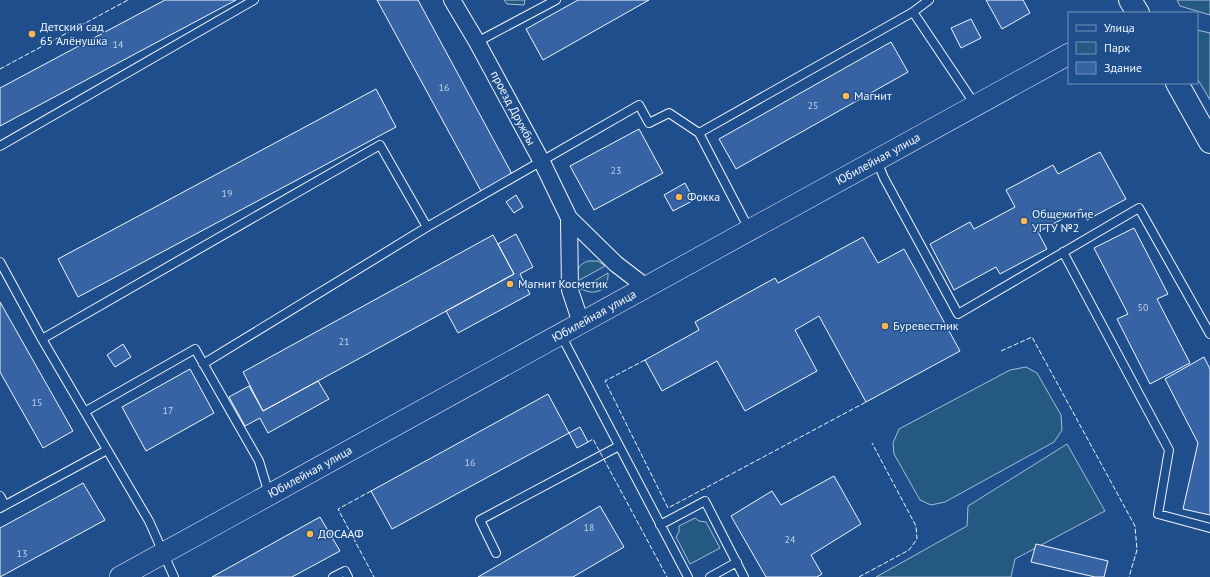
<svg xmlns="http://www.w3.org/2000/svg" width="1210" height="577" viewBox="0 0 1210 577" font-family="'PT Sans',sans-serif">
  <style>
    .green { fill: #245a82; stroke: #a8bbd7 }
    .building { fill: #3563a3; stroke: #f2f6ff }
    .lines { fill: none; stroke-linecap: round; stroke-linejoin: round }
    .service-casing { stroke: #f2f6ff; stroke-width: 10 }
    .minor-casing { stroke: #f2f6ff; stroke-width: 18 }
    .tertiary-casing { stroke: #f2f6ff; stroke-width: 22 }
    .secondary-casing { stroke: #f2f6ff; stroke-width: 24 }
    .service { stroke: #1f4e8c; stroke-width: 8 }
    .minor { stroke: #1f4e8c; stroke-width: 16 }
    .tertiary { stroke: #1f4e8c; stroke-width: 21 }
    .secondary { stroke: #1f4e8c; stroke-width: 22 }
    .fence { stroke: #f2f6ff; stroke-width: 1; stroke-dasharray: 5 2; stroke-linecap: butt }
    .poi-dot { fill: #ffb74d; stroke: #1f4e8c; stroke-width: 1.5 }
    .labels { text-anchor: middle; stroke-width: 3; stroke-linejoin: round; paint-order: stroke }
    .number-label { font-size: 10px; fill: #c3d1e8 }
    .poi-label { font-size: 12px; fill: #f2f6ff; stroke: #1f4e8c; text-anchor: start }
    .street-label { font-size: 12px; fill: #f2f6ff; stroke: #1f4e8c }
  </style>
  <rect width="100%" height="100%" fill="#1f4e8c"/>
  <path class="green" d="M504,0H525L524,5L507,4Z
    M1177,0H1210V15L1180,6Z
    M1197,30L1210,33V100L1197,78Z
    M588,261H598L605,266L576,282C576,272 577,265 588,261Z
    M608,273C609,291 595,296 581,289Z
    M1026,367L1037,373L1061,415L1062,430L1054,442L945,502L931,505L920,500L894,454L893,443L899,429L1010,370Z
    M1067,444L1105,511L1015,559L1011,577H876L967,526L968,506Z
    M695,518L699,521L706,522L720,548L690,564L676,537L679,532V526Z"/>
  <path class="building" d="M165,0H236L0,126V88Z
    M377,0H418L512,174L481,191Z
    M578,0H649L543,60L526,29Z
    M986,0H1023L1030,13L1002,29Z
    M971,19L981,38L961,48L951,28Z
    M891,42L908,72L736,169L719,139Z
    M376,89L396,127L78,297L58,259Z
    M639,129L663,173L594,210L570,166Z
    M1100,152L1126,199L1087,220L1081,209L1038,232L1047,249L1000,274L996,267L954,290L930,244L970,222L974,229L1015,207L1006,190L1053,165L1058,174Z
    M685,183L694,200L673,211L664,195Z
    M516,195L523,207L514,213L506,202Z
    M1134,228L1168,294L1157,299L1190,363L1150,384L1117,319L1128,314L1094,248Z
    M516,234L533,267L520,274L530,294L458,333L446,311L514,274L498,244Z
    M493,235L514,274L263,411L243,372Z
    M863,237L878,263L904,249L960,351L866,402L819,316L795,330L817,371L745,411L717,361L662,391L645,360L699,330L695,322L775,278L778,283Z
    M0,302L73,431L43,448L0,372Z
    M123,344L131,357L115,367L107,355Z
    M1204,357L1210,369V515L1183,509L1198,443L1165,379Z
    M190,369L214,413L146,451L122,407Z
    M318,381L329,399L268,433L260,418L245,426L229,397L249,386L263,411Z
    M548,394L569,433L392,529L371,491Z
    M580,427L588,442L577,448L569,433Z
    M834,476L861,524L811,555L822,574L817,577H766L731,516L772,491L781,505Z
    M83,483L105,520L0,577V528Z
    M600,506L624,547L573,577H478Z
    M320,517L340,551L292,577H212Z
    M1036,544L1108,561L1104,577H1095L1031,562Z"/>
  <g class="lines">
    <defs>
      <path id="service" d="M913,12L976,106
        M477,42L556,0
        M699,133L913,12L929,0
        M0,146L254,0
        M877,161L884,178L958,314L1139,208L1210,334
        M1063,252L1169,450L1158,514L1210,528
        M0,262L42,339L149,521L174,577
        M561,335L688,577
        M42,339L380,145L427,227
        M203,364L427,227L639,105L649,123L669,113L699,133L749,229
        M86,411L195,349L259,461L269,494
        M0,496L5,505
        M0,508L107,450
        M660,525L705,501L744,577
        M496,553L480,520L619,446
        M333,577L345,571L348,577
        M710,577L737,562"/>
      <path id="minor" d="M452,0L477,42L542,162L569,218L616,264L646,287
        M569,218L570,290L581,323"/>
      <path id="tertiary" d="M120,577L1069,54"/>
      <path id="secondary" d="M1130,0L1138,13
        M1177,83L1210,142"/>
    </defs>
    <use href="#service" class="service-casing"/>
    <use href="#minor" class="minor-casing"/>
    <use href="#tertiary" class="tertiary-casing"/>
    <use href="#secondary" class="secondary-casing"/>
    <use href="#service" class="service"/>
    <use href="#minor" class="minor"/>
    <use href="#tertiary" class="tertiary"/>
    <use href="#secondary" class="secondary"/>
    <path class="fence" d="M0,69L128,0
      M1001,351L1032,337L1135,526L1137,550L1129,577
      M645,360L605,381L668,508L866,402
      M588,442L593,439L667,577
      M371,491L338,509L374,577
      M859,577L909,550L917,539L916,526L872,443"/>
  </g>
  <g class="poi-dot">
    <circle cx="32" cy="34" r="4"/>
    <circle cx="846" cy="96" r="4"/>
    <circle cx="679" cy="197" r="4"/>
    <circle cx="1024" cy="221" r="4"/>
    <circle cx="510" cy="284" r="4"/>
    <circle cx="885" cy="326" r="4"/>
    <circle cx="310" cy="534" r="4"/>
  </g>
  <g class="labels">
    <g class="number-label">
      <text x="118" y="48">14</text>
      <text x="444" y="91">16</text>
      <text x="813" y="109">25</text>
      <text x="616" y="174">23</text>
      <text x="227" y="197">19</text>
      <text x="1143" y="311">50</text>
      <text x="344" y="345">21</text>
      <text x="37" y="406">15</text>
      <text x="168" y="414">17</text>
      <text x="470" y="466">16</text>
      <text x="589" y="531">18</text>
      <text x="790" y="543">24</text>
      <text x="22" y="557">13</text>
    </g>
    <g class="poi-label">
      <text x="40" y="31">Детский сад<tspan x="40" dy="14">65 Алёнушка</tspan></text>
      <text x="854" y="100">Магнит</text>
      <text x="687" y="201">Фокка</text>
      <text x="1032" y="218">Общежитие<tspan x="1032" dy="14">УГТУ №2</tspan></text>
      <text x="518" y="288">Магнит Косметик</text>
      <text x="893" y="330">Буревестник</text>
      <text x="318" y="538">ДОСААФ</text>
    </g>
    <g class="street-label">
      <text transform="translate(513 108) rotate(62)" y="4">проезд Дружбы</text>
      <text transform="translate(878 159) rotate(-29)" y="4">Юбилейная улица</text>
      <text transform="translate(594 316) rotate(-29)" y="4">Юбилейная улица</text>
      <text transform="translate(310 472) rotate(-29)" y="4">Юбилейная улица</text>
    </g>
  </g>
  <rect x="1068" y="12" width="130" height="72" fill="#1f4e8c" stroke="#7391ba"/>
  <rect x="1076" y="25" width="20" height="6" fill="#1f4e8c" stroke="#7391ba"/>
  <text x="1104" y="32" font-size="12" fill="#f2f6ff">Улица</text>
  <rect x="1076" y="42" width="20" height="12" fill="#245a82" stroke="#7391ba"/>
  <text x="1104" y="52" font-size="12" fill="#f2f6ff">Парк</text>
  <rect x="1076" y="62" width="20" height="12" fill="#3563a3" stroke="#7391ba"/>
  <text x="1104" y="72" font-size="12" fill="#f2f6ff">Здание</text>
</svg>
